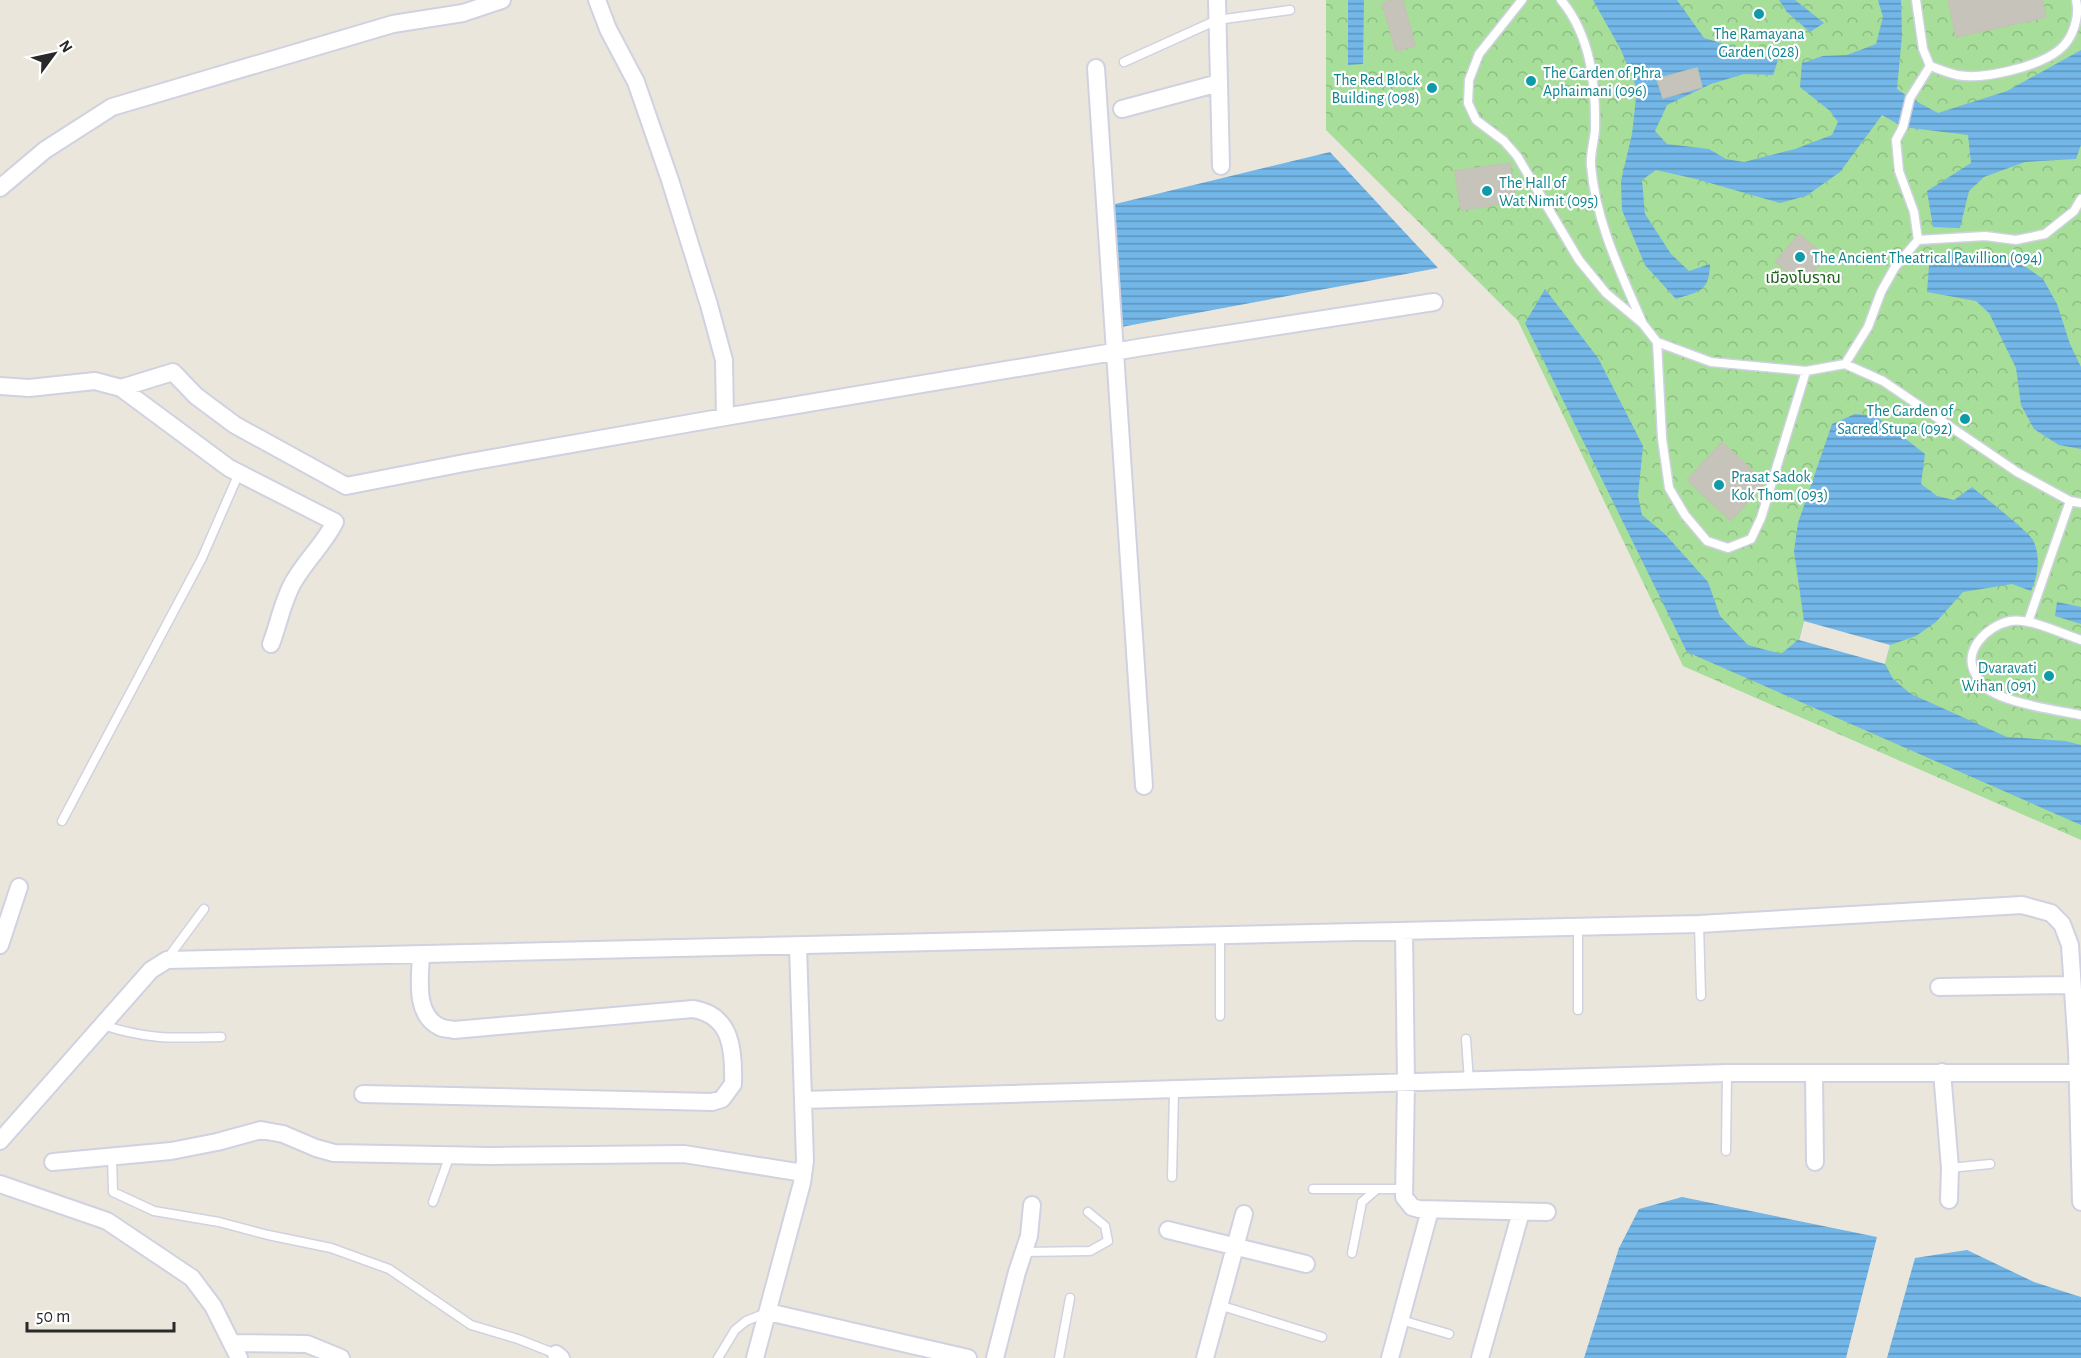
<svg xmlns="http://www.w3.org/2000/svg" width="2081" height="1358" viewBox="0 0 2081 1358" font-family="'Alegreya Sans','Noto Sans Thai',sans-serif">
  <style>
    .park { fill: url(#park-crowns) }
    .water { fill: url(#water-rules) }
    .pier { fill: #eae6db }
    .building { fill: #c6c4ba; stroke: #c5c2b5; stroke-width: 1.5 }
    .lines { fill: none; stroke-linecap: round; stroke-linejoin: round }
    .service-casing { stroke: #d0d1e1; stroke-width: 11 }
    .minor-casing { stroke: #d0d1e1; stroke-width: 20 }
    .service { stroke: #fff; stroke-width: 8 }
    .minor { stroke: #fff; stroke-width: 16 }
    .culture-dot { fill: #0f9aa8; stroke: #fff; stroke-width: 2 }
    .labels { text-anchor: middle; stroke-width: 4.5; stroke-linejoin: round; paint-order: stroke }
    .culture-label { font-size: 16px; fill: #0d838f; stroke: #fff; text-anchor: start }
    .park-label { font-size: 16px; fill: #20611d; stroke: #fff }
  </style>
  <defs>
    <pattern id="park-crowns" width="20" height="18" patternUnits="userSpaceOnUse" patternTransform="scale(1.5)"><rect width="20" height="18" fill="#a6de9a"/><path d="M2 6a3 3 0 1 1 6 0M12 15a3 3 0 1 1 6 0" fill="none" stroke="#8fbe85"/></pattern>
    <pattern id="water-rules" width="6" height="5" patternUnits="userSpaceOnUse" patternTransform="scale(1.5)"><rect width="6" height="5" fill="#73b6e8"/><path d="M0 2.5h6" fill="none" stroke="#5e94bc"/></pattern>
  </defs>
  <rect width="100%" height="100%" fill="#eae6db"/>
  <path class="park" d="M1326,0H2081V840L1683,666L1518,321L1326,130Z"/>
  <path class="water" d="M1348,0H1364L1363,64L1348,65Z
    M1593,0H1677L1704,38L1778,60L1773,75L1744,74L1711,84L1667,105L1655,131L1667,144L1709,149L1726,159L1744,162L1795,149L1832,135L1838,122L1830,111L1800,87L1802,63L1823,56L1847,55L1876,44L1883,17L1878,0H1901L1902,35L1897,89L1910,98L1938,113L2007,91L2081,50V145L2076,159L2025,162L1984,177L1969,191L1960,228L1933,227L1927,191L1971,163L1968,135L1903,127L1882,115L1840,172L1806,196L1780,203L1696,179L1656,170L1642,180L1645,214L1671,254L1689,271L1710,264C1709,292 1700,291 1676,299L1645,265L1622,210L1621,181L1632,134L1637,89L1621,50Z
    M1779,0H1795L1824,23L1810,32L1787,12Z
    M1330,152L1438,268L1116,328L1107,206Z
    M1953,252L1985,254L2019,262L2043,279L2057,304L2070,344L2081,367V449L2059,445L2034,429L2021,405L2016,368L1989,313L1976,301L1927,292L1929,266L1940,258Z
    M1545,289L1598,358L1643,446L1638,496L1642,515L1665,534L1708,582L1720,616L1748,645L1781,654L1799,639L1804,621L1794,551L1798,523L1832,424L1855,414L1876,416L1925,454L1921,484L1937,496L1954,500L1972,487C1983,496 2029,532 2033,540C2041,556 2038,576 2031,591L2012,584L1963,592L1936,622L1916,636L1890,645L1885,664L1893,679L1911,694L2007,737L2065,741L2081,745V825L1687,652L1525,323Z
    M2057,602L2081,607V624L2055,616Z
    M1682,1197L1877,1237L1846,1358H1584L1619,1248L1639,1209Z
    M1967,1250L2034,1282L2081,1297V1358H1887L1915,1258Z"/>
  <path class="pier" d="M1804,621L1890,645L1885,664L1799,640Z"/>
  <path class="building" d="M1393,0H1403L1415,46L1396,51L1382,3Z
    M1948,0H2042L2046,17L1956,37Z
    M1697,68L1702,87L1663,98L1657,79Z
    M1510,163L1516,202L1461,210L1455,171Z
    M1799,234L1826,257L1802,284L1775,262Z
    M1722,442L1765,482L1731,521L1687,480Z"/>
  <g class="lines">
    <defs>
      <path id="service" d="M1522,0L1479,54L1469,80L1468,103L1476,120L1504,141L1517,156L1579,260L1606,293L1643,324L1657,342L1711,362L1806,371L1845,364L1883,381L2017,472L2070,501L2081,503
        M1561,0C1591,36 1596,85 1595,130C1594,142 1590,154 1591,166C1596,222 1620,271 1642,322
        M1916,0L1923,49L1930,66C1939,69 1948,73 1957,75C1983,80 2038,67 2059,50C2073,39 2080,17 2076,0
        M1124,62L1217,20L1290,10
        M1918,240L1985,236L2016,240L2045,234L2074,211L2081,199
        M1657,342L1662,438L1669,488L1685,515L1707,541L1728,548L1751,539L1761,518L1806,371
        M1845,364L1868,327L1881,292L1895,267L1918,240L1914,212L1899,171L1896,140L1903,127L1910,98L1930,66
        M2028,622L2070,501
        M2081,640C2062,634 2029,617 2010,621C1987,626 1961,651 1976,675C1978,678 1980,684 1983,686C2003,703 2055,710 2081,715
        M62,821L202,558L239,473
        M1699,924L1701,996
        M1220,936V1016
        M167,959L204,909
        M1578,1010V927
        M103,1025C148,1040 175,1038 221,1037
        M1466,1039L1469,1081
        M1726,1151L1727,1073
        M112,1157L113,1192L154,1211L219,1222L268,1235L331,1248L389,1269L471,1325L518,1339L556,1354
        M1950,1168L1990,1164
        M1172,1177L1174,1091
        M433,1202L450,1155
        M1024,1252L1090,1251L1108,1241L1105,1226L1088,1212
        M1352,1253L1362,1202L1377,1189H1313H1403
        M1219,1305L1322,1337
        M1401,1320L1449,1334
        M718,1358L735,1330L746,1321L766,1313
        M1059,1358L1070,1298"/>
      <path id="minor" d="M597,0L608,29L636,82L670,180L709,305L724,360L725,417
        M1217,0L1221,166
        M1096,68L1144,786
        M1122,109L1219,83
        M0,188L45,150L112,107L393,24L463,13L502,0
        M0,386L29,388L95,381L121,388L229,468L335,522C324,544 306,560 294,581C283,599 279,623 271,644
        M121,388L173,372L196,396L235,425L346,486L464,463L725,417L1143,347L1434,302
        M1404,931L1406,1083L1404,1197L1412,1207L1419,1209L1547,1212
        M0,945L19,887
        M1939,987L2072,985
        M1942,1072L1950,1168L1949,1200
        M1814,1075L1815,1162
        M363,1094L712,1102L722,1099L733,1084C734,1051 732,1015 693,1009L454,1030C450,1029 444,1029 440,1027C414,1015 420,978 421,955
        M803,1100L1727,1073H2077
        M0,1141L151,970L167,960L1699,924L2022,905L2051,913L2062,924L2070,945L2077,1050L2081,1202
        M53,1162L171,1151L217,1142L261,1130L283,1134L316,1148L334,1153L490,1156L684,1154L803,1173
        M0,1184L107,1221L192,1278L213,1306L239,1358
        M1168,1230L1306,1264
        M768,1312L968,1358
        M232,1343L307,1344L341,1358
        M556,1354L561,1358
        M755,1358L802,1183L805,1161L798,946
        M995,1358L1017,1272L1029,1236L1032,1205
        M1205,1358L1244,1214
        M1390,1358L1430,1210
        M1480,1358L1521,1212"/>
    </defs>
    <use href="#service" class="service-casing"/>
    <use href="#minor" class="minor-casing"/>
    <use href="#service" class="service"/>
    <use href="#minor" class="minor"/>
  </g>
  <g class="culture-dot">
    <circle cx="1759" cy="14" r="6"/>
    <circle cx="1531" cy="81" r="6"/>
    <circle cx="1432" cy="88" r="6"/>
    <circle cx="1487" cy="191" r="6"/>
    <circle cx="1800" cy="257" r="6"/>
    <circle cx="1965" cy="419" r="6"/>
    <circle cx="1719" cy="485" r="6"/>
    <circle cx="2049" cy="676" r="6"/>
  </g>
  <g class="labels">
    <g class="culture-label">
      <text x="1759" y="39" text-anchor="middle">The Ramayana<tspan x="1759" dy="18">Garden (028)</tspan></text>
      <text x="1543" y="78">The Garden of Phra<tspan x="1543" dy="18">Aphaimani (096)</tspan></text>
      <text x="1420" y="85" text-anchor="end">The Red Block<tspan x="1420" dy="18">Building (098)</tspan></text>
      <text x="1499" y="188">The Hall of<tspan x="1499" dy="18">Wat Nimit (095)</tspan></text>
      <text x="1812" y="263">The Ancient Theatrical Pavillion (094)</text>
      <text x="1953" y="416" text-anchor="end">The Garden of<tspan x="1953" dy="18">Sacred Stupa (092)</tspan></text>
      <text x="1731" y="482">Prasat Sadok<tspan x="1731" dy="18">Kok Thom (093)</tspan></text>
      <text x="2037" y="673" text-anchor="end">Dvaravati<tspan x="2037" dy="18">Wihan (091)</tspan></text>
    </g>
    <g class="park-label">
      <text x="1803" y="283">เมืองโบราณ</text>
    </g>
  </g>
  <g transform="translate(54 54) rotate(57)" stroke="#ffffff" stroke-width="4.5" paint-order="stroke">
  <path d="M0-4.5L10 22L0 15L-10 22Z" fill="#292929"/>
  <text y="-9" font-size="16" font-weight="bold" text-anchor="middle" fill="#292929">N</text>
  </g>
  <path d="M27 1322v9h147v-9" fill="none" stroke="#292929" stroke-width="3"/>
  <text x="36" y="1322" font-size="18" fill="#292929" stroke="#ffffff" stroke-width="4.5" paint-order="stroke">50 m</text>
</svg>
